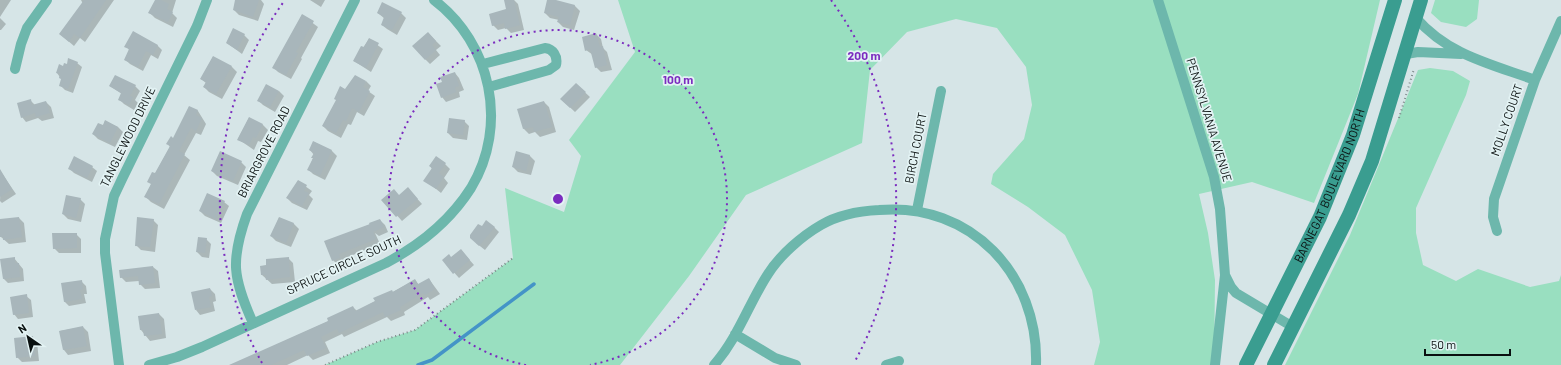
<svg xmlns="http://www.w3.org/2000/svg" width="1561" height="365" viewBox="0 0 1561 365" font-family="Barlow,sans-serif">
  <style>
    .green { fill: #99dfc0 }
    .shadow { fill: #0003 }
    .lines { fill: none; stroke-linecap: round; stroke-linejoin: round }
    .stream { stroke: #4494c7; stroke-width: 3.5 }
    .building { fill: #a8b6bb }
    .path { stroke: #7c8788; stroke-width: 2; stroke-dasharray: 1 3; stroke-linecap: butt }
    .street { stroke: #6db7ac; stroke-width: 10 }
    .secondary { stroke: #3a9d90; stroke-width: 14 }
    .ring { fill: none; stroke: #7b2cbf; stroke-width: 2; stroke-dasharray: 2 4 }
    .labels { text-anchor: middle; stroke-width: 3.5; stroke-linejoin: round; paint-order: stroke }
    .street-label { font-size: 12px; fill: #0a1010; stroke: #e3f3f4 }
    .centre { fill: #7b2cbf; stroke: #e3f3f4; stroke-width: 2 }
    .ring-label { font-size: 12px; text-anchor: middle; font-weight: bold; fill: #7b2cbf; stroke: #e3f3f4; stroke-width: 3.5; stroke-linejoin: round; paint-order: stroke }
  </style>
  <rect width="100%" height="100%" fill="#d6e5e7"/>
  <path class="green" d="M618,0H1380L1358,94L1314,203L1252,182L1199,194L1208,233L1215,280L1214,365H1094L1100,342L1092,290L1065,235L1028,207L991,184L993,174L1024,139L1032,105L1026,67L997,28L956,19L907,32L870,70L862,143L746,195L689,276L620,365H325L377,342L415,330L513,258L505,188L564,212L581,156L569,140L635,52Z
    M1435,0H1479L1477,19L1466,27L1441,22L1431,13Z
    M1430,68L1453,71L1470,81L1466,95L1416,208V233L1423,265L1456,281L1478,269L1530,287L1559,281L1561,275V365H1285L1350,235L1418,70Z"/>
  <path class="shadow" d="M0,0H11L0,17Z
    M81,0H114L85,42L80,38L74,46L60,34L83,4Z
    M157,0H176L172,13L177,18L173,27L155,18L150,13Z
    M236,0H261L264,4L258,21L239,15L234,10Z
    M310,0H325L321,7Z
    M510,0H514L518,4L524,30L511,33L506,28L498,30L493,25L507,10Z
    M548,0L575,6L580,11L574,30L563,27L558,22L559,20L550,18L545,13Z
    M378,13H401L406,18L397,35L387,29L382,25L385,19Z
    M302,15L318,27L301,58L302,59L291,79L278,72L274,68Z
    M0,18L6,24L1,30H0Z
    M428,33L441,46L436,50L440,55L430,64L425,59Z
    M596,34L601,39L603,48L607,52L612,70L601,72L596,67L593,55L586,50Z
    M244,35L249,40L242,54L227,43Z
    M369,39L383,49L371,72L354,61Z
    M157,45L162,50L158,59L151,55L143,71L130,64L125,59L130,51L126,46Z
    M213,57L232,67L237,72L222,99L209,92L204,87L206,83L201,79Z
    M77,63L82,67L73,93L65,90L60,85L62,80L57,73L63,67Z
    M455,73L459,78L464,90L459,92L460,97L446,102L442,97L443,83Z
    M366,81L371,86L368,91L375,96L364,116L357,112L351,125L348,124L341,138L328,131L323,126Z
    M576,84L590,97L575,112L561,99Z
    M110,86H135L140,91L135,100L138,103L134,110L124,104L119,99L122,94Z
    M279,91L284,96L275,112L263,105L258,100Z
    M30,100L35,105L46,102L51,107L54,118L42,121L38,118L26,122L22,117Z
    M544,102L549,107L556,132L540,137L535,132L529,134L524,129L519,110Z
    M189,107L198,111L206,124L201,135L196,133L184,155L190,160L164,209L151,202L146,197L155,174L170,147L168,144L174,139Z
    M249,118L263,125L268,130L261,142L258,141L254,150L238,139Z
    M105,121L118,127L123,132L115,147L98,139L93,134L103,126Z
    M464,121L469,126L467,140L453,138L448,133Z
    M314,142L332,151L337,156L325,180L313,174L309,170L314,155L310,150Z
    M517,152L530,156L535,161L531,175L518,172L513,167Z
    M241,162L246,167L238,185L217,176L212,171Z
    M445,164L450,169L444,178L448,183L441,193L425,180L432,169L430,166Z
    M92,167L97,171L92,182L74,173L69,168Z
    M1,172L16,194L2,203L0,201Z
    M298,181L312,191L309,195L313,199L307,210L292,203L287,198Z
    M413,194L422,204L402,221L383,200Z
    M80,199L85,204L81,222L68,219L63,214Z
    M224,202L229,206L221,223L205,216L200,211Z
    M19,218L24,223L26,242L9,244L1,237L0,220Z
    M279,218L294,224L299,229L291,247L276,241L271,236Z
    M153,220L158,225L155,252L141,250L136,245Z
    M380,220L385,225L388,232L379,236L375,233L380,244L343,259L345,263L338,265L333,260L341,237Z
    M482,227H494L499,232L485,250L476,243Z
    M76,234L81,239V253H59L54,248Z
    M206,239L211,244L209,258L202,257L197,252Z
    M461,250L474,265L459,278L443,260L452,258Z
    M14,258L23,269L24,281L8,283L3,278Z
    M288,258L293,263L295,282L272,284L262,275Z
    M153,267L158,271L160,288L145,289L140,284L139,281L126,282L121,277Z
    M429,279L440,294L430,300L428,297L404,312L405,315L391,321L387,317L344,337L342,334L325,342L330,353L313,360L308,355L287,365H232L329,321L353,307L357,311L415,280L419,285Z
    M81,281L86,286L87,294H84L86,303L69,306L64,301Z
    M210,289L215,294L216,301L213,302L215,311L200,315L196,310Z
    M26,296L31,300L33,317L18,319L14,314Z
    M159,314L164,319L166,338L150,341L141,330Z
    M83,327L88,332L91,351L68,355L64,350L60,331Z
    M32,337L37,342L39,361L22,362L17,357Z"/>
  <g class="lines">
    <path class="stream" d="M418,365L432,360L534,284"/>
  </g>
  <path class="building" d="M84,0H106L80,38L74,34L69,42L59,34Z
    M155,0H161L169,4L167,9L173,12L168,22L148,13Z
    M235,0H259L253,17L233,10Z
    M504,0H514L520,25L505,29L504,23L492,26L489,14L506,9Z
    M547,0H556L575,5L570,25L557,22L559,17L544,13Z
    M382,2L402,12L392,30L381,25L384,17L377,13Z
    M302,14L314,21L296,52L298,53L286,75L272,68Z
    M233,28L245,34L237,50L226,43Z
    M133,31L158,45L153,55L146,51L138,67L124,60L129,49L124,47Z
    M428,32L436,41L432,45L436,50L425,60L412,46Z
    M596,33L600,47L603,46L607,65L595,68L590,49L585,51L582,37Z
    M369,38L379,43L366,68L353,61L361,46L364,47Z
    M213,56L232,66L216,94L203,87L206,82L200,79Z
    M68,58L78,62L68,89L59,86L61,79L59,78L60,74L56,73L59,64L63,66L64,63L67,64Z
    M455,72L459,86L455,87L456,92L441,98L436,84L442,82L440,77Z
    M115,75L136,85L130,96L133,97L129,105L118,100L121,93L109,86Z
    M355,75L366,81L363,87L370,91L359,112L352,108L346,121L343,120L336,133L322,126L336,100L334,99L340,86L345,89Z
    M576,83L586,92L570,108L560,99Z
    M266,84L279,91L270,107L257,101Z
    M31,99L32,105L46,101L50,113L36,117L35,113L21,118L17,103Z
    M544,101L552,127L534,132L533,127L523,129L517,109Z
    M189,106L198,110L196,115L202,118L196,131L191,128L179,151L185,154L159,204L144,197L151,184L147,182L152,172L155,173L170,146L166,144L171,136L173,138Z
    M249,117L263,124L256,138L253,137L249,145L237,140Z
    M449,118L465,120L463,135L447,133Z
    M105,120L118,127L110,143L92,134L98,123L103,125Z
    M313,141L332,150L320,176L307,170L313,158H311L314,153L309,150Z
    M220,151L242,161L233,181L211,171Z
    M516,151L530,155L526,171L512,167Z
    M74,156L93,166L87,178L68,169Z
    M436,156L446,163L439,173L444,177L436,189L423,181L432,168L429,166Z
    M0,169L12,189L0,197Z
    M298,180L307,185L304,191L309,193L302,206L286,198Z
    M408,187L418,199L396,217L381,200L394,189L399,195Z
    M207,193L225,201L216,219L199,211Z
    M66,195L81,198L76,218L62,214Z
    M19,217L22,237L3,240V237H0V219Z
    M137,217L154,219L150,247L135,246Z
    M279,217L294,223L286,243L270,236Z
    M380,219L384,227L373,232L369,223Z
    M486,220L495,227L479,246L470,238V235L478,224L482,226Z
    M370,224L376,239L339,254L340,258L332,261L324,241Z
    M52,233H77V248L53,249Z
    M198,237L207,238L205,253L196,252Z
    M461,249L470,260L453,274L442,260L449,254L451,257Z
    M15,257V263H19L20,277L3,279L0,259Z
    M289,257L290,277L266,280L265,275H261L260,266L266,265V259Z
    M153,266L155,283L139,285L138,276L120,278L119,270Z
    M429,278L435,289L425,295L423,293L400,307L401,310L385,317L383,312L339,333L337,329L321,337L326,348L307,356L304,350L271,365H229L328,321L327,318L353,306L355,311L375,301L373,298L392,290L393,292L415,279L418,284Z
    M82,280L83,289L80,290L82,299L64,302L61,283Z
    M210,288L212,296L209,297L211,307L195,310L191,292Z
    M27,294L29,313L13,315L10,297Z
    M159,313L162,334L144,336L143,330H140L138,316Z
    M83,326L87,346L63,350L59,331Z
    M33,336L35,356L16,358L14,338Z"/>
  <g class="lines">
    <path class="path" d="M1399,118L1414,69
      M325,365L377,342L415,330L513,258"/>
    <path class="street" d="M1158,0L1214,177L1220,209L1225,275L1231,287L1236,293L1293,327
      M1416,18C1448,55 1491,64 1535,80
      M1406,54L1418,52L1461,54
      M483,64L545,48C553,49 558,56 556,65L549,70L489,87
      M15,69L21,44L27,28L47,0
      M917,210L941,91
      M1497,231L1493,217L1494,199L1535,80L1561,21
      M253,323C233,278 230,261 247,214L355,0
      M735,334L775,358L796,365
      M119,365L105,253V239L114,196L122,179L197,26L207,0
      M149,365L177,357L202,347L386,263C420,245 450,221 471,188C509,125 491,43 434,0
      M714,365C738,338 749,303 768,274C780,255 802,236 821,225C838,215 860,211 879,210C971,202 1039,275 1036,365
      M886,365L899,361
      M1215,365L1225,275"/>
    <g class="secondary">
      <path id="s1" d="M1246,365L1320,217L1353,135L1395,0"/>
      <path d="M1274,365L1349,215L1372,161L1421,0"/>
    </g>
  </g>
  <g class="ring">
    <path d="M526 365A169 169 0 1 1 590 365"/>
    <path d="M262 363A338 338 0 0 1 285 0M831 0A338 338 0 0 1 854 363"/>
  </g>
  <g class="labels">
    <g class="street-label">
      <text transform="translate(1209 120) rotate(73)" y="4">PENNSYLVANIA AVENUE</text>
      <text transform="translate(1507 120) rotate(-71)" y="4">MOLLY COURT</text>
      <text transform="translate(128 137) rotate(-64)" y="4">TANGLEWOOD DRIVE</text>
      <text transform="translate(916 148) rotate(-79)" y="4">BIRCH COURT</text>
      <text transform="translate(264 152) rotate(-63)" y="4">BRIARGROVE ROAD</text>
      <text dy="4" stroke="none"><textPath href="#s1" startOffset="198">BARNEGAT BOULEVARD NORTH</textPath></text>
      <text transform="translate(344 265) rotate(-25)" y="4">SPRUCE CIRCLE SOUTH</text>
    </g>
  </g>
  <circle cx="558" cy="199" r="6" class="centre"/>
  <g class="ring-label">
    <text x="864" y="60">200 m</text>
    <text x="678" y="84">100 m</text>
  </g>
  <g transform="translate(28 337) rotate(326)" stroke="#e3f3f4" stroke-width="3" paint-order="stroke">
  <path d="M0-3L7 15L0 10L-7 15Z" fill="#0a1010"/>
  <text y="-6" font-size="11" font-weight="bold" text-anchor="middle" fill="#0a1010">N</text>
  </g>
  <path d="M1425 349v6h85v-6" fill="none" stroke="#0a1010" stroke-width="2"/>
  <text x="1431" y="349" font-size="12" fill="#0a1010" stroke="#e3f3f4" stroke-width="3" paint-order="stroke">50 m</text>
</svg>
